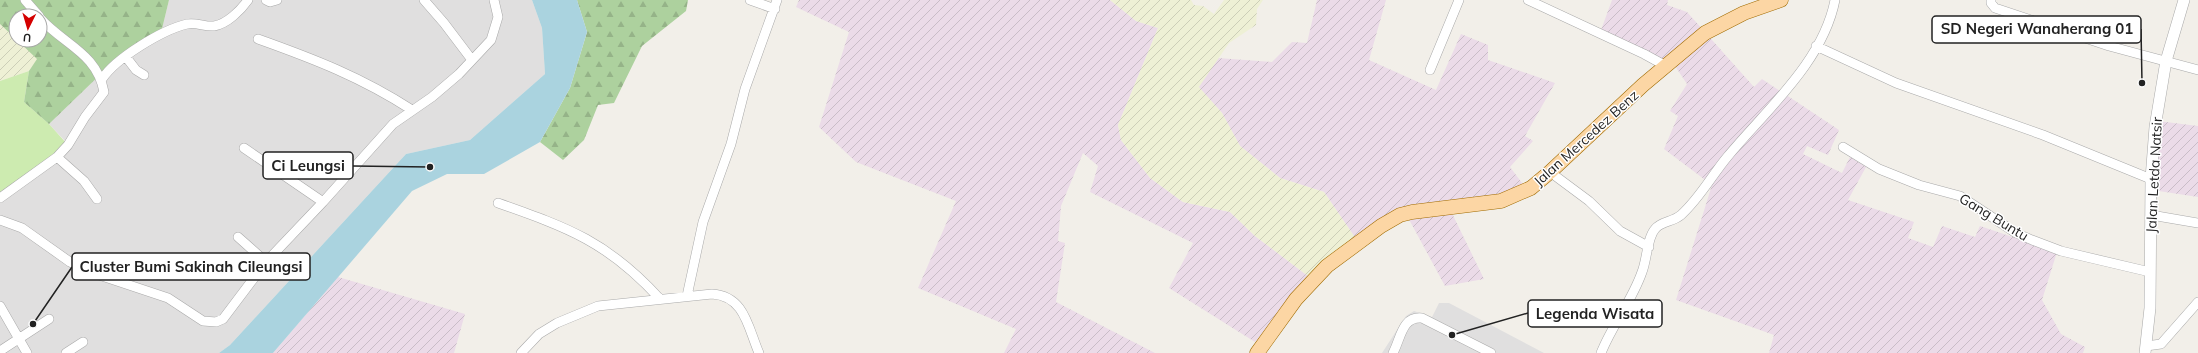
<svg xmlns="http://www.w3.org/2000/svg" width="2198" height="353" viewBox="0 0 2198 353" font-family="Mulish,sans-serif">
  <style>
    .residential { fill: #e0dfdf }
    .industrial { fill: url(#industrial-furrows) }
    .farmland { fill: url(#farmland-furrows) }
    .grass { fill: #cdebb0 }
    .forest { fill: url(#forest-firs) }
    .water { fill: #aad3df }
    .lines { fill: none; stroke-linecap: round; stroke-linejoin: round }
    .minor-casing { stroke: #a9a9a9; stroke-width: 10 }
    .tertiary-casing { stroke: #a9a9a9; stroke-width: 12 }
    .primary-casing { stroke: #a06b00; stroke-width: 15 }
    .minor { stroke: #fff; stroke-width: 9 }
    .tertiary { stroke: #fff; stroke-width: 11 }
    .primary { stroke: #fcd6a4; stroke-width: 14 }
    .labels { text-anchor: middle; stroke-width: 3; stroke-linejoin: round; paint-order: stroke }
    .street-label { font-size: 14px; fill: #222; stroke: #fff }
    .leader { fill: none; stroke: #222; stroke-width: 1.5 }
    .callout-dot { fill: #222; stroke: #fff; stroke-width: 1.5 }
    .callout { fill: #fff; stroke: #222; stroke-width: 1.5 }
    .callout-label { font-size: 15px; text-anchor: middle; font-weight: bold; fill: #222 }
  </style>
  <defs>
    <pattern id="industrial-furrows" width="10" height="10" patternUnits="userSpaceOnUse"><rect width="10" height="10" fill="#ebdbe8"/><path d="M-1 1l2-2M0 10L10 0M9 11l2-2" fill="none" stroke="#c9bcc7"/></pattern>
    <pattern id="farmland-furrows" width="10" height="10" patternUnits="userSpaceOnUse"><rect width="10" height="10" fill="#eef0d5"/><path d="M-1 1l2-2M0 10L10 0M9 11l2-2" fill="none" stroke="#ccceb7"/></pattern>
    <pattern id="forest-firs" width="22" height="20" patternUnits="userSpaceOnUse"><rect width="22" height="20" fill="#add19e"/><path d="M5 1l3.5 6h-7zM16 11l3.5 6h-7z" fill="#95b388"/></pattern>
  </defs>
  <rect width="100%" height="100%" fill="#f2efe9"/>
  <path class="residential" d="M169,0H532L542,28L545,74L470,140L406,154L230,345L219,353H0V193L67,143L49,124L106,69L161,33Z
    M1439,303H1449L1544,353H1382L1406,316L1414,311L1432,317Z"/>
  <path class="industrial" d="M799,0H1110L1136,21L1158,28L1118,125L1121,140L1150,178L1183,202L1230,212L1255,236L1308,276L1255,342L1169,288L1193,243L1090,192L1098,166L1083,153L1061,206L1058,241L1065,243L1056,302L1155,353H1004L1016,329L918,288L956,201L856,162L819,127L849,32L796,7Z
    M1317,0H1386L1369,60L1436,90L1461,34L1488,45V60L1555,83L1525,136L1533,141L1510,167L1525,187L1482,201L1447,203L1484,279L1445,286L1405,212L1356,239L1324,192L1280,178L1240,146L1222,113L1198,87L1218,58L1272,62L1292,42L1307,43Z
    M1612,0H1668L1667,5L1687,12L1754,87L1762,79L1839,130L1828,155L1807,146L1803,154L1842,173L1850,157L1866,167L1848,200L1914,222L1908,238L1933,247L1942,226L1975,237L1980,226L2057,252L2042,300L2061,334L2085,347L2083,353H1769L1774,335L1676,300L1712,185L1664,149L1678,116L1670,111L1687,84L1675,66L1601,30Z
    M2158,121L2198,126V197L2152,190Z
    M338,277L465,314L454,353H273Z"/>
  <path class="farmland" d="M1110,0H1191L1194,5L1203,6L1214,14L1224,0H1263L1257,9L1256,25L1229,43L1199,87L1222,113L1240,146L1280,178L1324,192L1356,239L1308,276L1255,236L1230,212L1183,202L1150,178L1121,140L1118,125L1158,28L1136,21Z
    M0,24L38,59L29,71L0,81Z"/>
  <path class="grass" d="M29,71L24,102L49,124L67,144L0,193V81Z"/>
  <path class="forest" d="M0,0H169L161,33L106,69L49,124L24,102L29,71L37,59L17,40H40V16H16V39L0,24Z
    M577,0H688L686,11L642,46L614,103L598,105L584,140L563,160L540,142L570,88L587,32Z"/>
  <path class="water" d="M532,0H577L587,32L570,88L540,142L484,174H447L412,191L273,353H219L230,345L406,154L470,140L545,74L542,28Z"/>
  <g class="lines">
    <defs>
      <path id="minor" d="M25,0L39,16
        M266,0L270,2L277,0
        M424,0L444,23L472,60
        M750,0L775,9
        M1528,0L1644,54L1666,66
        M1991,0V3L1995,8L2109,46L2198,70
        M258,39C314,59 361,77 412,110
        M1816,46L1896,83L2043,135L2151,179
        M126,57L136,70L144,75
        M1430,70L1459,0
        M102,79C116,58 162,30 187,24C196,22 205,27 214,26C227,24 241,10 248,0
        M1843,147L1879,169L1919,185L1960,196L2016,233L2032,240L2061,251L2150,272
        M244,148L323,202
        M57,157L84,181L97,199
        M1550,172L1589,201L1620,231L1649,247
        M0,198L57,157L68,145L85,117L104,92C97,53 64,45 40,18
        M498,203C569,228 608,242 660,299
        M2151,215L2198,223
        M0,220L22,228L70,262L90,272L168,298L203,321L216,322L223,319L266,262L323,202L393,124L432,97L459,74L491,40L498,17L494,0
        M238,237L266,262
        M687,296L703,222L731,144L745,89L777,0
        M0,306L27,353
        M2146,346L2161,344L2198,302
        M0,351L49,319
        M66,353L83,342
        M521,353L539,334L557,323L598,306L712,294C745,296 748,328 759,353
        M1393,353C1401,338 1402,316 1422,318L1491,353
        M1601,353C1612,325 1632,301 1642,272C1647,260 1647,238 1655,229C1661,221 1673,222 1681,215C1700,198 1712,175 1728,156C1766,110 1823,62 1835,0"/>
      <path id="tertiary" d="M2145,353L2150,308L2151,179L2155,127L2166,61L2184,0"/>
      <path id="primary" d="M1257,353L1296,299L1327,266L1381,226L1400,215L1412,212L1501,201L1531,188L1550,172L1643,85L1705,33L1744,13L1781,0"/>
    </defs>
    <use href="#minor" class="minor-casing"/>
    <use href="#tertiary" class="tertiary-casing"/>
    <use href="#primary" class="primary-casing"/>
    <use href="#minor" class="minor"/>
    <use href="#tertiary" class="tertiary"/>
    <use href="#primary" class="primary"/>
  </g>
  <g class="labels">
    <g class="street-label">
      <text transform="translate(1586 138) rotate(-42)" y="5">Jalan Mercedez Benz</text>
      <text transform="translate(2154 175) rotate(-87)" y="5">Jalan Letda Natsir</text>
      <text transform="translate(1994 217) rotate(31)" y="5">Gang Buntu</text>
    </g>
  </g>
  <path class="leader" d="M2142 83L2141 29M430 167L353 166M33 324L72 267M1452 335L1528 313"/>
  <g class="callout-dot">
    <circle cx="2142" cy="83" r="4"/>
    <circle cx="430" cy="167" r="4"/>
    <circle cx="33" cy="324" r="4"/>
    <circle cx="1452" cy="335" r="4"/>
  </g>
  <g class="callout">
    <rect x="1932" y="16" width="209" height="27" rx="4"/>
    <rect x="263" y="152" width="90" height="27" rx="4"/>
    <rect x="72" y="253" width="238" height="27" rx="4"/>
    <rect x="1528" y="300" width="134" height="27" rx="4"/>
  </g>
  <g class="callout-label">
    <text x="2037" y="34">SD Negeri Wanaherang 01</text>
    <text x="308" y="171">Ci Leungsi</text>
    <text x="191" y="272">Cluster Bumi Sakinah Cileungsi</text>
    <text x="1595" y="319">Legenda Wisata</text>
  </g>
  <g transform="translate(28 28) rotate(185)"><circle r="19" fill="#ffffff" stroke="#a7a7a7"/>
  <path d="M0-3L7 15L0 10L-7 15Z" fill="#d40000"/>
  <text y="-6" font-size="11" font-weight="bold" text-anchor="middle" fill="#222222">U</text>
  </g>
</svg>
